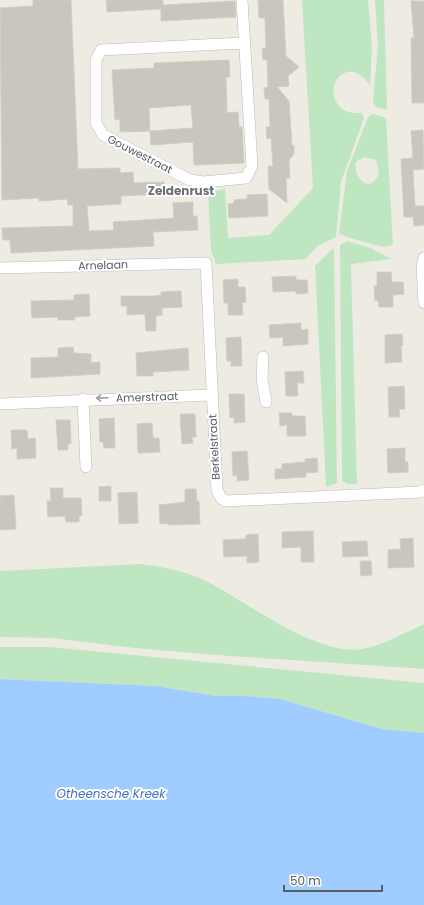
<svg xmlns="http://www.w3.org/2000/svg" width="424" height="905" viewBox="0 0 424 905" font-family="Poppins,sans-serif">
  <style>
    .green { fill: #bde6c1; fill-rule: evenodd }
    .water { fill: #a0ccff }
    .building { fill: #c8c6bf; stroke: #d2cfc0 }
    .lines { fill: none; stroke-linecap: round; stroke-linejoin: round }
    .minor-casing { stroke: #b7b9bf; stroke-width: 12 }
    .minor { stroke: #fff; stroke-width: 11 }
    .oneway { stroke: #9c9ea1 }
    .labels { text-anchor: middle; stroke-width: 4; stroke-linejoin: round; paint-order: stroke }
    .street-label { font-size: 11px; fill: #5a5d63; stroke: #fff }
    .neighbourhood-label { font-size: 12px; font-weight: bold; fill: #6b6f75; stroke: #fff }
    .water-label { font-size: 12px; font-style: italic; fill: #4073c6; stroke: #fff }
  </style>
  <rect width="100%" height="100%" fill="#eeece2"/>
  <path class="green" d="M302,0H368L372,48L370,85C344,49 317,96 346,111C350,113 357,113 362,113L364,118L341,182L336,237L317,246L306,259L216,264L211,250L208,192L225,189L228,238L269,235L313,188Z
    M375,0H384L387,109L377,108L373,102L378,46Z
    M373,114L386,118L393,245C389,246 385,247 381,246C375,245 341,236 339,233L347,171L368,117ZM364,157L376,160L379,174L373,183L368,184C359,183 354,170 356,162Z
    M347,241L371,248L391,259L351,264L357,484H348L342,481L340,245Z
    M334,247L337,483L326,487L315,266Z
    M141,564C163,567 186,571 206,581C245,601 318,657 362,649C384,645 404,633 424,624V669L230,656L135,648L51,638L0,637V571Z
    M0,647H49L424,683V733L382,729L280,699L246,696H216L156,686L0,679Z"/>
  <path class="water" d="M0,679L156,686L216,696H246L280,699L382,729L424,733V905H0Z"/>
  <path class="building" d="M33,0H71L78,169L120,168V173L133,172L134,183L164,182L165,194L121,196V204L87,206L89,231L114,230L113,222L174,218L173,203L193,202V216H197L198,230L153,232L154,246L11,253L10,240H3L2,228L73,226V205H68L67,199L39,201V198L2,200L0,8L33,6Z
    M106,0H163V5L235,1L236,17L161,21V9L107,12Z
    M258,0H283L286,56L299,67L288,76L289,86L277,87L289,101L292,146L294,145V154L289,160L290,178H286L287,203L269,189L268,166H273L271,138L267,139L266,127H270L269,99H265L264,88L268,87L267,60H263L262,48H266L265,18H259Z
    M411,1H424V103H412L411,38H414Z
    M229,60L230,77H226L227,113L238,112L239,127H242L244,163L194,165L193,142L151,145L150,131L193,128L191,105L149,108L150,131L120,132V119L115,120L112,70L154,68V63Z
    M423,130L424,169L413,170L415,206H424V225L414,226L413,217H404L401,159L413,158L411,131Z
    M267,194L268,216L229,218L228,204L234,203V200L247,199V195Z
    M377,272H391L392,282H403L404,294L393,295V307H379L378,300L375,301L374,286H377Z
    M296,276V280H307L308,293L296,294V291L273,292L272,277Z
    M238,279V287H245L246,302L242,303L243,315H228V303H224L223,280Z
    M181,291L182,307L162,308V315L156,316V331H146L145,314L127,315V306H121V296H155L161,295V292Z
    M89,294L90,316L75,317V320H58V317L32,318L31,301L74,300V295Z
    M301,323V330L308,329V344L283,346V337L270,338L269,325Z
    M402,334L403,345L401,346L402,362L385,363V335Z
    M241,337L242,366H231V361H227L226,338Z
    M73,347L74,353L91,354V363L100,362V374L31,378V358L58,357V348Z
    M188,348L189,370L153,372V376H137L136,353Z
    M303,371L304,383H297L298,396H286L285,372Z
    M404,386L405,409H399L400,417H389L388,387Z
    M229,394H244L245,422L234,423V417L230,418Z
    M279,413H292V416H305L306,436H287V425L280,426Z
    M180,414H195L196,437H192L193,443L182,444Z
    M114,418L115,448H104L103,442H100L99,419Z
    M56,420H70L71,444H68V450H58Z
    M152,423L153,438H159L160,452L138,453L137,424Z
    M11,430H27L28,439L35,438L36,458L17,459V448L12,449Z
    M405,448V462H408V472L388,473L387,449Z
    M247,451L249,480L237,481V475L233,476L232,452Z
    M317,458L318,472L306,473V477L275,479V469H282V464L305,462V459Z
    M111,486V501H99V487Z
    M50,488H63V498H81L82,516H79V522H66L65,516L48,517L47,501H51Z
    M185,489H196L197,501H199L200,524L168,525V523L160,524L159,505L185,502Z
    M137,492L138,523L119,524L118,493Z
    M14,495L16,529L0,530V496Z
    M313,531L314,562H301V547L282,548V532Z
    M258,534L259,562L247,563V556L224,557L223,540L246,539V535Z
    M413,538L414,567L388,568V550L401,549L400,539Z
    M367,541L368,556L343,557L342,542Z
    M360,561H371L372,575L361,576Z"/>
  <g class="lines">
    <defs>
      <path id="minor" d="M242,0L252,166L246,178L204,182L190,180L103,135L96,123V60L101,50L244,43
        M424,258L422,266L424,303
        M0,268L206,263L217,491L222,499L226,501L420,492L424,490
        M263,357L262,379L266,402
        M83,399L86,467
        M0,404L211,395"/>
    </defs>
    <use href="#minor" class="minor-casing"/>
    <use href="#minor" class="minor"/>
  </g>
  <defs><path id="oneway-shaft" d="M-6 0H5M1.5-3L5.5 0L1.5 3" fill="none" stroke-width="1.6" stroke-linecap="round" stroke-linejoin="round"/></defs>
  <use class="oneway" href="#oneway-shaft" transform="translate(102 398) rotate(178)"/>
  <g class="labels">
    <g class="street-label">
      <text transform="translate(140 154) rotate(27)" y="4">Gouwestraat</text>
      <text transform="translate(103 265) rotate(-2)" y="4">Arnelaan</text>
      <text transform="translate(147 397) rotate(-2)" y="4">Amerstraat</text>
      <text transform="translate(214 447) rotate(-93)" y="4">Berkelstraat</text>
    </g>
    <g class="neighbourhood-label">
      <text x="181" y="195">Zeldenrust</text>
    </g>
    <g class="water-label">
      <text x="111" y="798">Otheensche Kreek</text>
    </g>
  </g>
  <path d="M284 885v6h98v-6" fill="none" stroke="#5a5d63" stroke-width="2"/>
  <text x="290" y="885" font-size="12" fill="#5a5d63" stroke="#ffffff" stroke-width="3" paint-order="stroke">50 m</text>
</svg>
